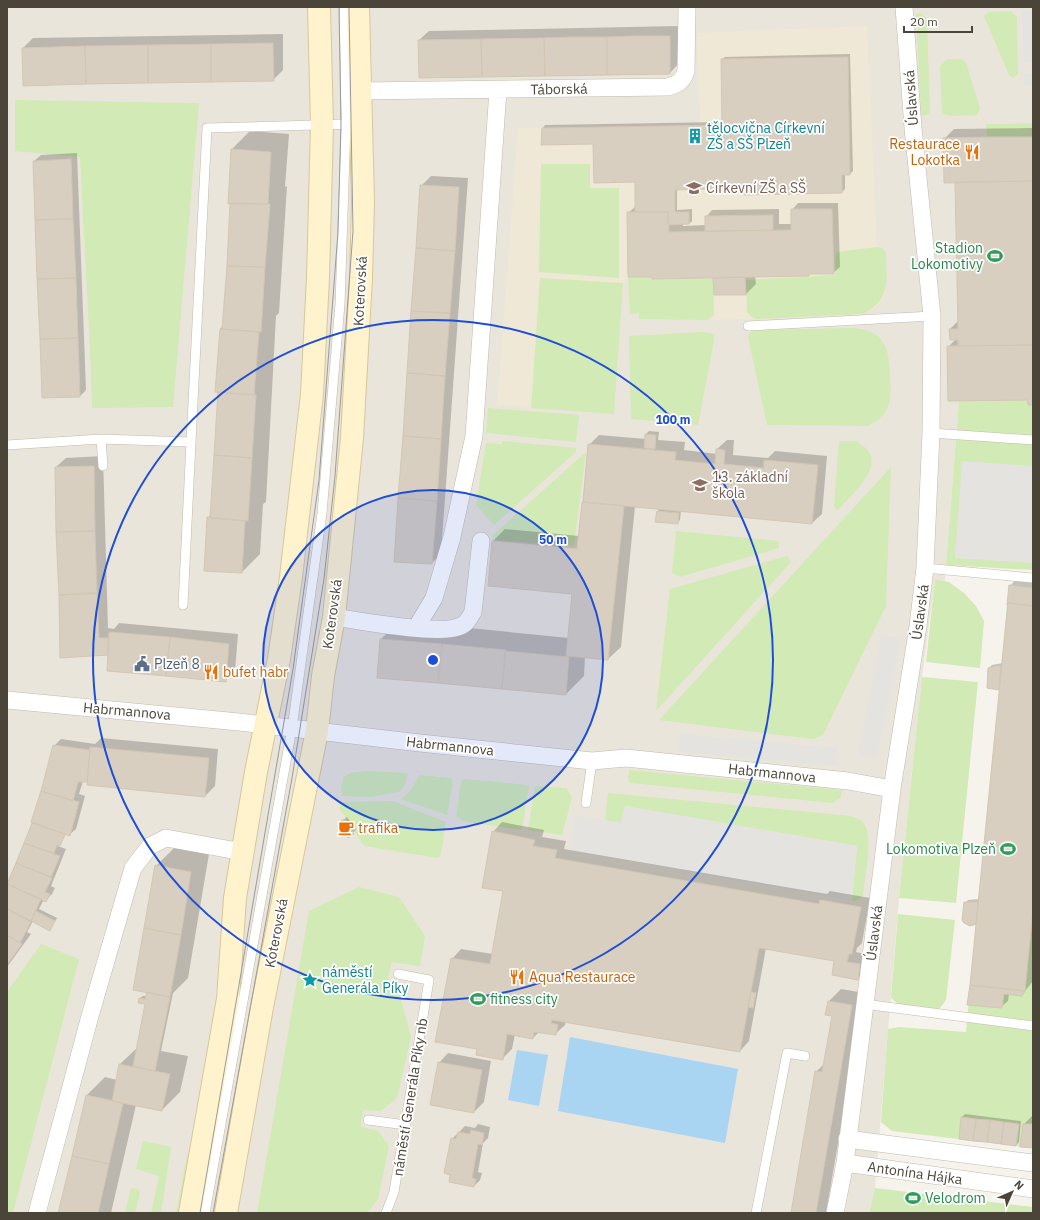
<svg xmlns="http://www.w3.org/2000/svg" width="1040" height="1220" viewBox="0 0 1040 1220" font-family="'IBM Plex Sans',sans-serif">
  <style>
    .residential { fill: #eae5da }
    .education { fill: #efe8d6 }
    .green { fill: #d2eab5 }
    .parking { fill: #e5e3e0 }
    .water { fill: #a9d4f2 }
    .shadow { fill: #0003 }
    .building { fill: #d8cfc1; stroke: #d3c7b4 }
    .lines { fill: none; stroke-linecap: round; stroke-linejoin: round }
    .lane-casing { stroke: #c2bbae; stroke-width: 10 }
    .street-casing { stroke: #c2bbae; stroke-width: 18 }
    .secondary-casing { stroke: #d6c79b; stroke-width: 24 }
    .lane { stroke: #fff; stroke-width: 9 }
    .street { stroke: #fff; stroke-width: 17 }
    .secondary { stroke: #fff3cd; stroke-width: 22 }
    .tram { stroke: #9a9a9a; stroke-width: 1 }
    .ring { fill: none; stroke: #1d4ed8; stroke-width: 2 }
    .labels { text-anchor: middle; stroke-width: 3.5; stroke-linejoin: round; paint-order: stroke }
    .street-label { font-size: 14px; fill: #4b4439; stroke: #fff }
    .culture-label { font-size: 14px; fill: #0d838f; stroke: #fff; text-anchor: start }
    .food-label { font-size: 14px; fill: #c56008; stroke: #fff; text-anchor: start }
    .education-label { font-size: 14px; fill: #785e54; stroke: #fff; text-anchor: start }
    .leisure-label { font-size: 14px; fill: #27864d; stroke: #fff; text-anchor: end }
    .service-label { font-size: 14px; fill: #4e5e75; stroke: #fff; text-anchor: start }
    .centre { fill: #1d4ed8; stroke: #fff; stroke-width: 2 }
    .ring-label { font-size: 12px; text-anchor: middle; font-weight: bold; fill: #1d4ed8; stroke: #fff; stroke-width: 3.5; stroke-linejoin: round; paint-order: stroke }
  </style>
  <rect width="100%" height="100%" fill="#f6f3ec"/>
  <path class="residential" d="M7,7H1033V123L987,124V137L955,182L958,329H949L958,340V346H947L948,401H959L946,565L945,581L935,579L922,677L899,898L875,1188L869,1213H7Z"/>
  <path class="education" d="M867,26L877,247L882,248L886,252V291L882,301L874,309L863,314L846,316L708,320L653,319L628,277L623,284L614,414L497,405L518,128L700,125L697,33Z"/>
  <path class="green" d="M1011,11L1017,17L1018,74L1013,78L1009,75L984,16L988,12Z
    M916,13L922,14L927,19L930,112L927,115L921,116Z
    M947,59H962L966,62L980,108L977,115L950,116L943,114L942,112L940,66Z
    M15,100L199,103L173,407L92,408L91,369L80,157L15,151Z
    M1033,123V570L946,565L959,401H948L947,346H958V340H950L949,329H958L955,183L987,137L986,124Z
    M541,164H590V188H619V278L539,272Z
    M877,247L882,248L886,252C886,280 892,299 863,314L756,319L750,316L747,312L746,280L835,275L836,252Z
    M628,277H652L653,279L713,278L714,315L708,320L639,319V313L630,314Z
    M540,278L623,283L614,414L531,408Z
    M854,328C884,330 889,348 890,374C891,399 893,413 868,426L767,425L748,337L750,332L754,330Z
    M702,332L714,334V341L698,425L631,419L629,336Z
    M488,408L579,415L576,442L486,433Z
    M502,441L576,448V452L494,525L476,505L486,443L502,444Z
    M839,441H857C861,445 867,448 869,452C881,471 850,496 838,510L834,507Z
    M586,452L574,545L492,540L493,535Z
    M891,467L886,606L823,735L813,739L659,720Z
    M676,531L779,541V548L680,577L672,573Z
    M787,556L791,562L656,711L670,589Z
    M935,579L949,582L964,593L976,606L984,621L980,668L926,662Z
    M1009,585L1033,588V1148L892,1131L881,1122L888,1029L899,1027L966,1032L976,925L970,926L964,923L962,920L964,902H978L999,690L987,688L988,668L1001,665Z
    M922,677L978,682L956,903L899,898Z
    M629,770L842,790L841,797L833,803L630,783L628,780Z
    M367,771L408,773L405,785L399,792L370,797L342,796L341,788L344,777L350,773Z
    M419,775L451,778L453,781L447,815L401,799L411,790Z
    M464,779L529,785L522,830L463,821L456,817L461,781Z
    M535,786L566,788L572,797L562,835L528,830Z
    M608,793L851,816C856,818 861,819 864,824C874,837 864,879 863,896L856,901H852L857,846L625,806L621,823L605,820Z
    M393,801L446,822L441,854L438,858L364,846L339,808L342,802Z
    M359,887L399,897L425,936L420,966L392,962L387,983L398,988L411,1037L397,1098L381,1111L363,1110L361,1127L378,1131L389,1146L378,1199L367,1213H257L309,911Z
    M898,914L955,920L946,1000L939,1009L898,1004L891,998Z
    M41,944L79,959L13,1213H7V992Z
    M143,1141L171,1147L161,1213H151L159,1176L136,1169Z
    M188,1151L194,1152L183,1213H176Z
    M131,1188L138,1189L140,1193L135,1213H125Z
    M875,1188L1033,1207V1213H869Z"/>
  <path class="parking" d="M1022,11H1033V62L1023,63Z
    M1024,73H1033V85H1024Z
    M962,461L1033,466V563L955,558Z
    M881,635L901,639L877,758L858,754Z
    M679,734L838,748L837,766L678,752Z
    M625,806L857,846L852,901L569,850L575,815L621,823Z"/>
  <path class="water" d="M570,1037L738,1069L725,1143L558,1111Z
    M517,1050L548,1055L539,1106L508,1100Z"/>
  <path class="shadow" d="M679,26V63L670,73L419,40L429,31Z
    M283,34V70L273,80L23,48L33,38Z
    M850,54L853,171L850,174H845V189L842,192L744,194V187L677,189V210L692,209V221L689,224H683V226L706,225V217L712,210L779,209V224H792V210L798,203H838L840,267L833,273L755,276L756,284L746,294H715L714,277L628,213L636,206V181L593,143L543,128L545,125L723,122L722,59L725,57Z
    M1033,128V404L948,347L956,339L950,329L958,321L956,181L944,139L954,129Z
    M250,131L289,134L285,187L287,186L279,313L276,316L266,502L263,504L260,554L242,572L208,518L211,514L219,391H216L220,329L223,326L231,202L232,149Z
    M77,153L86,390L80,396L34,161L41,155Z
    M431,176L468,178L441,554L432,563L421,186Z
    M649,431L659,432L658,440L685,442L684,450L717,454V449L727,440H734L733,455L768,458L775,451L827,456L822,514L812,523L681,510L680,520L677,523L658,511L660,508L635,506L621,647L608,659L585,657L584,676L566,694L381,639L399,621L569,638L574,593L493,541L505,529L579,536L589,445L599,435L646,439V434Z
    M103,456L108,628L114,629L119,623L238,634L235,671L225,681L109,654L61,657L56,467L66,458Z
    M1016,579L1033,581V981L1022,995L1009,994L1008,1001L1001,1007L977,921L975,923L965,903L968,900L979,899L1001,686L998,689L989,668L992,665L1003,663L1010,586Z
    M101,738L218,749L215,786L205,796L83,781L79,794L85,796L76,829L69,835L66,834L60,845L55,844V845L66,849L51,886L55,888L52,894L46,900L44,899L39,909L57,918L50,930L33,921L27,932L31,934L7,967V884L34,822L54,746L61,739L95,744Z
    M347,817L356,830L348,837L339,823Z
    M502,822L544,830L542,837L566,841L564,849L827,894L830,891L870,898L862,943L857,948L856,952L869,955L867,969L857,979L835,960L766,948L749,1041L740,1051L566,1021L565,1025L555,1034L539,1032L533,1038L515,1034L512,1049L502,1059L478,1048L452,959L461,949L493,954L504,890L493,832Z
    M174,848L209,854L188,978L173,993L161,1051L188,1056L180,1092L162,1110L136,1105L111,1213H60L87,1095L105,1077L117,1080L120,1064L138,1047L146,1003L140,998L143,996H147L156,866Z
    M841,989L864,993L826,1213H792L816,1072L824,1064L833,1015L829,1001Z
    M448,1053L491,1061L484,1102L474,1112L439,1063Z
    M965,1114L1021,1121L1019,1142L1016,1145L962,1117Z
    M1033,1115V1147L1024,1124Z
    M478,1124L490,1127L488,1138L483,1143L478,1172L482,1173L480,1180L474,1186L452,1139L465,1126L475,1128Z"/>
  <path class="building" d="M633,36H670V74L607,75V37Z
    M570,37H607V75L545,76L544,38Z
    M544,38L545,76L482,77L481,39Z
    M481,39L482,77L419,78L418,40Z
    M273,43L274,81L211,82V44Z
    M211,44V82L148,83V45Z
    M148,45V83L86,84L85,46Z
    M85,46L86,84L23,86L22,48Z
    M848,57L850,175H842V193L744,195L743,188L675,190V212H689V224L668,225V212H635V182L594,183L593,144L541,145L542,128L722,125L721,59Z
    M987,137H1033V181L944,183L943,138Z
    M231,149L271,152L268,204H228Z
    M71,159L73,219L35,220L33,161Z
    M1033,181V345L958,346V340H950L949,329H958L955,182Z
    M420,185L459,187L455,251L416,248Z
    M230,203L270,204L265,267L227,266Z
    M791,209H832L834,274H809V276L652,279V277H628L627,212H668L669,232L791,230Z
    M773,215V230L705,231V216Z
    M73,219L76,278L37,279L35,220Z
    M416,248L455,251L450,313L411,311Z
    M227,266L265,267L261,332L222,329Z
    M745,277L746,295H714L713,278Z
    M76,278L78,338L40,339L37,279Z
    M411,311L450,313L445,376L407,373Z
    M220,329L259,332L254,395L215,392Z
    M78,338L80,397L42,398L40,339Z
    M1033,345V405H1028L1027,400L948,401L947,346Z
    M407,373L445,376L441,439L403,436Z
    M218,392L256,395L252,458L214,455Z
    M645,434L656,435L655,449L644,448Z
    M403,436L441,439L437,501L398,498Z
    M588,444L676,452L675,460L715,464L716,449L725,450L724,464L764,468V460L818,465L812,524L583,502Z
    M214,455L252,458L248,521L210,518Z
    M94,466L95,531L56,532L55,467Z
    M398,498L437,501L432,564L394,562Z
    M582,502L624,506L608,660L566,656L572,594L488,586L492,541L577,549Z
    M657,511L679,513L678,524L655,522Z
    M207,517L245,521L242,573L204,571Z
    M95,531L97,593L59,595L56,532Z
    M1009,585L1033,588V606L1008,603L1007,605Z
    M97,593L99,638H108V655L60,658L59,595Z
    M1008,603L1033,606V909L1025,991L970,985Z
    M109,632L170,637L166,676L107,671Z
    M170,637L229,644L226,682L166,676Z
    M380,639L442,644L438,683L377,678Z
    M442,644L506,650L502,689L438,683Z
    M505,651L569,657L566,695L502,689Z
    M1001,665L999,690L987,688L988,668Z
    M53,745L90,750L87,782H78L73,801L41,791Z
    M90,747L209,758L205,797L87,785Z
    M41,791L79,802L70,836L31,822Z
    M344,819L354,834L348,838L338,823Z
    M32,823L65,834L60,846L57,845L54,853L24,843Z
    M492,831L535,840L533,846L557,850L555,858L819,904L820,900L861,907L852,954H849L847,962L860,964L858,980L832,975L834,961L759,948L740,1052L552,1020L551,1023L558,1025L556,1035L534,1032L533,1039L507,1034L503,1060L476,1055L477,1049L435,1042L451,958L490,964L503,891L482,888Z
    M24,843L60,856L51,877L16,863Z
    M16,863L52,878L45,892L50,894L46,902L7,884Z
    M155,865L191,872L181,935L144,928Z
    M7,884L41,899L31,921L7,909Z
    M964,902H978L976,924L970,926L964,923L962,920Z
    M7,909L31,922L20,943L7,935Z
    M36,911L55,921L50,931L31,921Z
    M144,928L181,935L170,997L133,990Z
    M7,935L22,944L7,965Z
    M970,985L1025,991L1022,996L1004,994L1002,1008L967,1005Z
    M147,992L170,997L155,1071L133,1066L145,1004L138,1003L139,998L145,999Z
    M751,992L756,993L753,1008L748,1007Z
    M828,1001L852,1005L816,1213H791L815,1071L822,1072L832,1016L825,1015Z
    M438,1062L482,1070L474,1113L430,1105Z
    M119,1064L170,1074L162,1111L112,1101Z
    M86,1095L123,1103L109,1164L72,1156Z
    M961,1117L976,1119L973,1141L959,1139Z
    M976,1119L990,1120L987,1142L973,1141Z
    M990,1120L1004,1122L1001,1144L987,1142Z
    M1004,1122L1019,1124L1016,1146L1001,1144Z
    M1023,1124H1033V1148L1020,1147Z
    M471,1130L484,1133L482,1145L478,1144L472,1178L476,1179L474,1187L449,1182L450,1175L444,1173L451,1138L456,1139L458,1132L470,1134Z
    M72,1156L109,1164L98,1213H58Z"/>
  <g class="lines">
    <defs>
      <path id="lane" d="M748,326L932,316
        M931,433L1033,440
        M101,439L103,466
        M191,442L207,128L350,124
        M7,445L101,439L191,442L183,605
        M925,568L1033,578
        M586,803L592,761
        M864,1004L1033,1026
        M368,1120L406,1125
        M205,1213L292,728L322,513L340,304L346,124L344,7
        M386,1213L394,1192L429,980L398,974
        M756,1213L787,1053L805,1056"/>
      <path id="street" d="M361,91L668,87C678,84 683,81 686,71L687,7
        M334,617C360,621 436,635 458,627C466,625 469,619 473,612L481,541
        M416,628L434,598L452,537L474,436L498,90
        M7,700L239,722L420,743L592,761L626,758L848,781L892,789
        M847,1139L1033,1163
        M845,1163L1033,1189
        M37,1213L90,1016L133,868L150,846L166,838L243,852
        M835,1213L845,1163L892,789L918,626L925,568L931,433L932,316L913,128L904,7"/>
      <path id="secondary" d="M190,1213L228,999L235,898L256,772L279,659L291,577L312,394L318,278L322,125L319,7
        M226,1213L262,1007L317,731L323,676L334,617L352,438L361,278L363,202L358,7"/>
    </defs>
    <use href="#lane" class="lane-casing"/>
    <use href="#street" class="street-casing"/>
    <use href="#secondary" class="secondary-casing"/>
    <use href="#lane" class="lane"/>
    <use href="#street" class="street"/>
    <use href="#secondary" class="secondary"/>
    <path class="tram" d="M200,1213L293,669L319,480L338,232L341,124L339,7
      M213,1213L292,778L324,579L335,476L353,231L349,7"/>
  </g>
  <circle cx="433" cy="660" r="170" fill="#1d4ed8" fill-opacity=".12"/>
  <g class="ring">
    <circle cx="433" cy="660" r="170"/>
    <circle cx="433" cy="660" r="340"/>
  </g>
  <defs>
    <symbol id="building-bare" viewBox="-9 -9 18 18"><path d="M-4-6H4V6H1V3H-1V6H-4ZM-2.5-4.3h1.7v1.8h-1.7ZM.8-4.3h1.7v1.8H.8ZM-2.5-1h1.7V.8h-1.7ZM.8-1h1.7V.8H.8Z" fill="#0f9aa8" stroke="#fff" stroke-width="2.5" paint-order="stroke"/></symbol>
    <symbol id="restaurant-bare" viewBox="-9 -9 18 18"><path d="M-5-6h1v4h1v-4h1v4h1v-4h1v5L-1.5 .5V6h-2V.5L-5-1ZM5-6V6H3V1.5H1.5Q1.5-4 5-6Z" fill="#e8710a" stroke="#fff" stroke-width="2.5" paint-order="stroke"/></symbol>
    <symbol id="school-bare" viewBox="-9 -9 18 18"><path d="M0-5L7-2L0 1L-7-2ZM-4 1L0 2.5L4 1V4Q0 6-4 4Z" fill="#8d6e63" stroke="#fff" stroke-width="2.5" paint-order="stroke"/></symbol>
    <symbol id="stadium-bare" viewBox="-9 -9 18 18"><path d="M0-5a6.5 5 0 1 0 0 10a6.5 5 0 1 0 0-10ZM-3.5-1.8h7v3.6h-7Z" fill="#2e9e5b" stroke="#fff" stroke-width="2.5" paint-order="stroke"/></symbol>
    <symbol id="civic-bare" viewBox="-9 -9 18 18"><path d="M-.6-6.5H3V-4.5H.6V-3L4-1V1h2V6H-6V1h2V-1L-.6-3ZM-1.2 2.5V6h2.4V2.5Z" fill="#5c6f8a" stroke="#fff" stroke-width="2.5" paint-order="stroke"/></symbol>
    <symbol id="cafe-bare" viewBox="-9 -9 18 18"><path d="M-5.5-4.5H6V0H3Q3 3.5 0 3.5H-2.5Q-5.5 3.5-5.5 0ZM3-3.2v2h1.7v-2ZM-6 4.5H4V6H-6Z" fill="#e8710a" stroke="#fff" stroke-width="2.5" paint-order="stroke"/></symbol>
    <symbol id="sight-bare" viewBox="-9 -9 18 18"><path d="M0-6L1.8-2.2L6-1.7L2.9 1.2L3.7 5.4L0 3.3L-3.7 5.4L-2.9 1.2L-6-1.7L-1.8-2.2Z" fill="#0f9aa8" stroke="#fff" stroke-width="2.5" paint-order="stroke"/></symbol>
  </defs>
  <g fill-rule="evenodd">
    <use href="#building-bare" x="684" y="125" width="22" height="22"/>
    <use href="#restaurant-bare" x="961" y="141" width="22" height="22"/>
    <use href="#school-bare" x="683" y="177" width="22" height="22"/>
    <use href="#stadium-bare" x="984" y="245" width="22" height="22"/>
    <use href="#school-bare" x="689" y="474" width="22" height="22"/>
    <use href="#civic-bare" x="131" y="653" width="22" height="22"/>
    <use href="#restaurant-bare" x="200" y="661" width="22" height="22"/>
    <use href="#cafe-bare" x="335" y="817" width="22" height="22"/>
    <use href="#stadium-bare" x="997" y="838" width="22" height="22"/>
    <use href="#restaurant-bare" x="506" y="966" width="22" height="22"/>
    <use href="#sight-bare" x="299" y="969" width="22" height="22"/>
    <use href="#stadium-bare" x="467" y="988" width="22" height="22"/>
    <use href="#stadium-bare" x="902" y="1187" width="22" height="22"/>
  </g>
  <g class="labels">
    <g class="street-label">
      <text transform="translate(559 89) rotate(-1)" y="5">Táborská</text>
      <text transform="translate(911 98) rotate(-94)" y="5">Úslavská</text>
      <text transform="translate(360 291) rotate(-87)" y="5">Koterovská</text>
      <text transform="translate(920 612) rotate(-82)" y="5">Úslavská</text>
      <text transform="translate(332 614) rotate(-82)" y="5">Koterovská</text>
      <text transform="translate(127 711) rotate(5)" y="5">Habrmannova</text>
      <text transform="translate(450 746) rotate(6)" y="5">Habrmannova</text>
      <text transform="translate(772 773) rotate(6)" y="5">Habrmannova</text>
      <text transform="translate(276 933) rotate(-79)" y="5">Koterovská</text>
      <text transform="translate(874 933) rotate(-83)" y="5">Úslavská</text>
      <text transform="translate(410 1097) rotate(-81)" y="5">náměstí Generála Píky nb</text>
      <text transform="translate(915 1173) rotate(8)" y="5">Antonína Hájka</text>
    </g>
    <g class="culture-label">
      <text x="707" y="133">tělocvična Církevní<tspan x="707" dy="16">ZŠ a SŠ Plzeň</tspan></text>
      <text x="322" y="977">náměstí<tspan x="322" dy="16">Generála Píky</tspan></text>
    </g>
    <g class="food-label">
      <text x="960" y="149" text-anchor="end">Restaurace<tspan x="960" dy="16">Lokotka</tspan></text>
      <text x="223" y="677">bufet habr</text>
      <text x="358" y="833">trafika</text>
      <text x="529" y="982">Aqua Restaurace</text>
    </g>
    <g class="education-label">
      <text x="706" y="193">Církevní ZŠ a SŠ</text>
      <text x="712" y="482">13. základní<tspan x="712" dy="16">škola</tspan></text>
    </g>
    <g class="leisure-label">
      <text x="983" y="253">Stadion<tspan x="983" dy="16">Lokomotivy</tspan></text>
      <text x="996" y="854">Lokomotiva Plzeň</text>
      <text x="490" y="1004" text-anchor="start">fitness city</text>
      <text x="925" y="1203" text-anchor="start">Velodrom</text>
    </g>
    <g class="service-label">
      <text x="154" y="669">Plzeň 8</text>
    </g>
  </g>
  <circle cx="433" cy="660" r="6" class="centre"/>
  <g class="ring-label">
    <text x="673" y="424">100 m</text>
    <text x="553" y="544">50 m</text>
  </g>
  <rect width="1040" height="1220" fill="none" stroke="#4b4439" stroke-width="16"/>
  <g transform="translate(1012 1192) rotate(45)" stroke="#ffffff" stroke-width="3" paint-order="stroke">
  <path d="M0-3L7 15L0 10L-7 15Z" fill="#4b4439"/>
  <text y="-6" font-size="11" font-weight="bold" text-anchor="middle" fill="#4b4439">N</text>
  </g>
  <path d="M904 26v6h68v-6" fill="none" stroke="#4b4439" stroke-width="2"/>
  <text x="910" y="26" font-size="12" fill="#4b4439" stroke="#ffffff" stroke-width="3" paint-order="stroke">20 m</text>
</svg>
